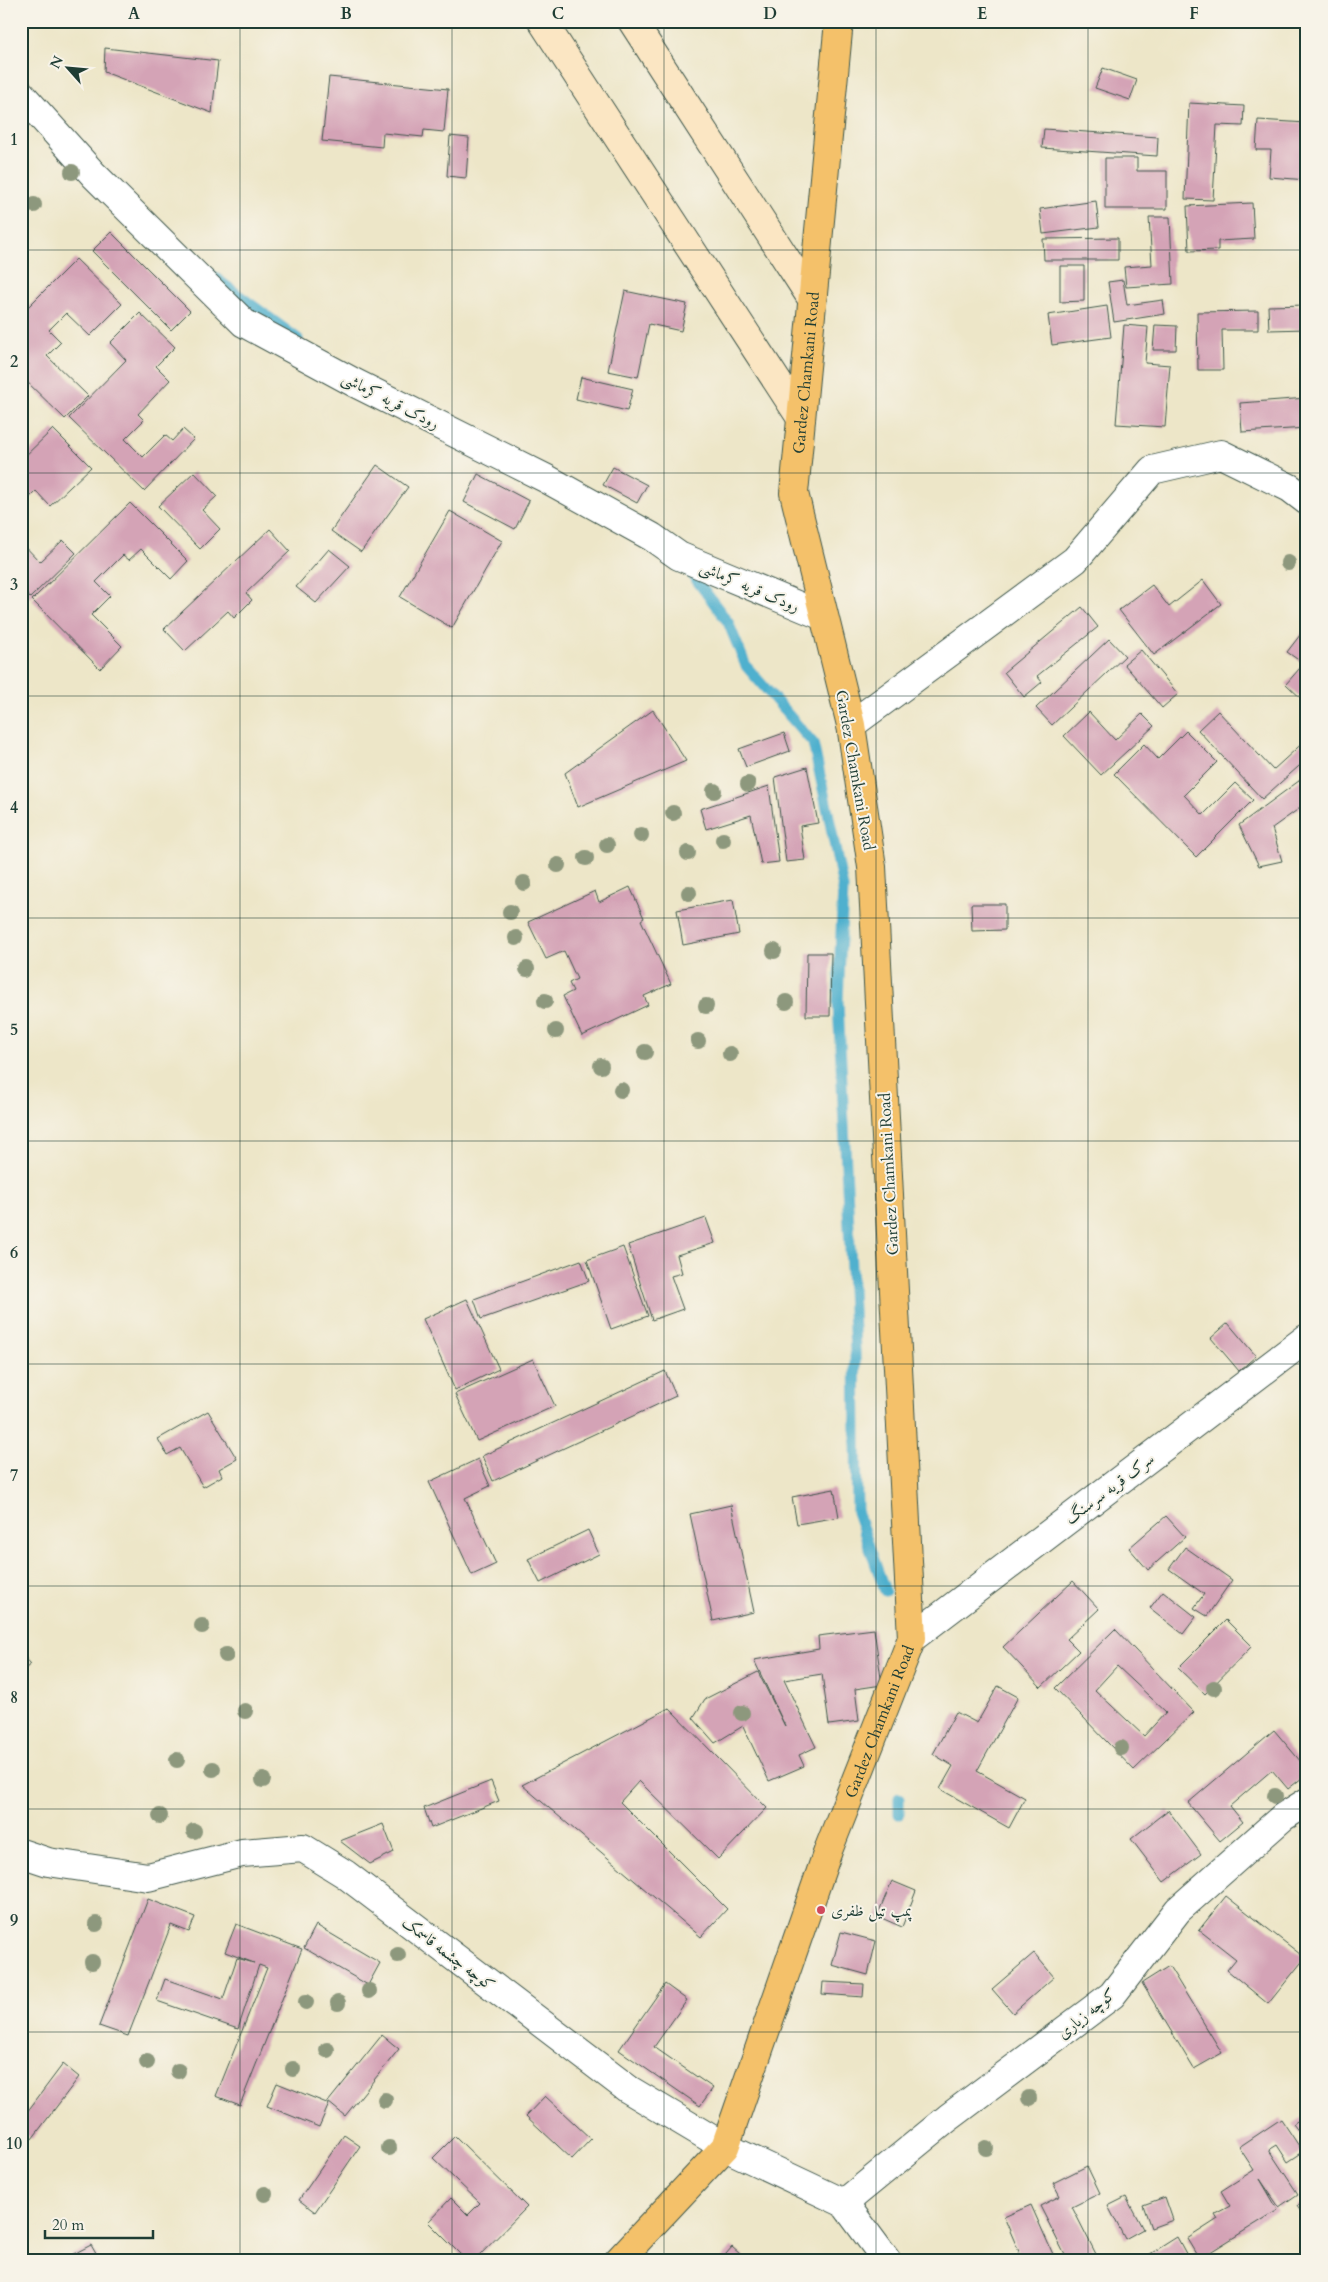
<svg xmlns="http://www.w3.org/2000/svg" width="1328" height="2282" viewBox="0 0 1328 2282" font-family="Cardo,Amiri,serif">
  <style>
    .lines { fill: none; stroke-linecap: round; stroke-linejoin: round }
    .stream { stroke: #4fb0ce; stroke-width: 11 }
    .building { fill: #d4a3b6; fill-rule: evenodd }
    .street-casing { stroke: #3e564a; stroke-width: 30 }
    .secondary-casing { stroke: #3e564a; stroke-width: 30 }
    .highway-casing { stroke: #3e564a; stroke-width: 30 }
    .street { stroke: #fff; stroke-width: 28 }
    .secondary { stroke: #fbe6c3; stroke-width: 28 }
    .highway { stroke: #f4c16a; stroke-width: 28 }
    .tree { fill: #8d987d }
    .grid { fill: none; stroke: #1f3d34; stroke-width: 1; stroke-opacity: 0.55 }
    .poi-dot { fill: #d1495b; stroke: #f7f3e8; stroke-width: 2 }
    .labels { text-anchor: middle; stroke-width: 4; stroke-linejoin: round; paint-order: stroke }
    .street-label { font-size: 16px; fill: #1f3d34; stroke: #f7f3e8 }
    .poi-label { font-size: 16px; fill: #1f3d34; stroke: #f7f3e8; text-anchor: start }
    .neatline { fill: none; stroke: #1f3d34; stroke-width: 2 }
    .grid-label { font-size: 16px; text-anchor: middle; font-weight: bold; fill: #1f3d34 }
  </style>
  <rect width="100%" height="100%" fill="#f7f3e8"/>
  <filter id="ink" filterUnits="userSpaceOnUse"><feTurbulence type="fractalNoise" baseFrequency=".02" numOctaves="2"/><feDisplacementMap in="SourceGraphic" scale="10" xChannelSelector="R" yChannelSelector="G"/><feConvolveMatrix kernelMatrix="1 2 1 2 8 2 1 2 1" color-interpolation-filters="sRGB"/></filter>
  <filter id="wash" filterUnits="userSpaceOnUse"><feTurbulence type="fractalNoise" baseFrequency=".0096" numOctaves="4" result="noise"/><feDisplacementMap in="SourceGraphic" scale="20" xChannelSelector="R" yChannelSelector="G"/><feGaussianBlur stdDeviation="1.12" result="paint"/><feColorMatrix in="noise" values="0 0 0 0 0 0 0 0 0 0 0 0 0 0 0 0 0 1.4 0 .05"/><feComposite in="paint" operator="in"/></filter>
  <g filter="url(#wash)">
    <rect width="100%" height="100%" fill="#ede6c8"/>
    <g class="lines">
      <path class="stream" d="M210,274L298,339
        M686,566L728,622L746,666L813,743L828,812L843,888L838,1002L855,1350L857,1512L885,1591
        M899,1814V1798"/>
    </g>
    <g id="blocks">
      <path class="building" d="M105,48L218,61L212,113L104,72Z
        M1103,68L1137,80L1130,100L1095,88Z
        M329,77L448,89L444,132L424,130L423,137L383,133L382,147L322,141Z
        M1189,103L1244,106L1243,126L1217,125L1213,200L1185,199Z
        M1258,120L1307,123V180L1269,177L1271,150H1256Z
        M1044,129L1158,137L1157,156L1042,148Z
        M450,136L469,138L466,178L447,176Z
        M1105,158H1137V171H1167V209H1105Z
        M1096,201L1099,227L1043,234L1040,209Z
        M1252,203L1254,239L1218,241V250L1189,251L1187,206Z
        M1301,212H1307V244H1303Z
        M1149,217H1170L1173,284L1126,287L1124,267L1152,265Z
        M111,232L190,311L171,330L92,251Z
        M1118,238V260H1044L1043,239Z
        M76,259L122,304L90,336L66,313L49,330L61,342L47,356L88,396L65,419L21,376V314Z
        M1060,266H1084V301L1060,302Z
        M1123,280L1127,305L1163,300L1165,314L1114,322L1108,282Z
        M625,291L687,304L681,331L649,324L638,377L608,371Z
        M1307,305V329L1269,330L1268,306Z
        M1107,306L1111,337L1052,345L1048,315Z
        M1258,311V330H1222L1223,370H1198L1197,312Z
        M140,313L175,347L156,366L170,380L138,414L144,420L125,439L143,457L165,435L172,441L183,429L194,439L144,491L69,418L126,360L110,343Z
        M1124,325L1148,327L1145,363L1170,365L1165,427L1116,424Z
        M1155,325L1177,326L1176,350H1153Z
        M581,377L633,389L627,411L576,399Z
        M1307,398V428L1242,432L1240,403Z
        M53,429L91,467L50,506L36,491L21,506V460Z
        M377,465L408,487L361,552L331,531Z
        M613,467L647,485L637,503L603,485Z
        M194,472L217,496L202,510L220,529L200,549L158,506Z
        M478,474L529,501L515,529L464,502Z
        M130,503L188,561L171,579L141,549L129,560L123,555L96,582L110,596L91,615L122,646L100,669L32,600Z
        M450,511L502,541L452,628L400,597Z
        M270,529L290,551L246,593L252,600L234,618L228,611L185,651L164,629Z
        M63,540L76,553L30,598L21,589V542L40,562Z
        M329,549L350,566L316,603L296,587Z
        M1203,580L1221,604L1154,655L1119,610L1152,585L1169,607Z
        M1082,607L1098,627L1037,676L1042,682L1024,697L1004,672Z
        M1307,626V666L1287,652Z
        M1109,639L1125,656L1052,725L1036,708Z
        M1141,650L1178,694L1162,708L1124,664Z
        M1300,668L1307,675V704L1286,684Z
        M653,710L686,761L578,807L565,773Z
        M1218,711L1273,770L1307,739V759L1262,799L1198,730Z
        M1089,712L1115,740L1142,714L1154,726L1101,775L1064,736Z
        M1186,731L1217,762L1184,795L1203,815L1235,783L1253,800L1196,857L1114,774L1144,744L1158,759Z
        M784,733L790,751L746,767L739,749Z
        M807,767L818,823L800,826L805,860L786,862L775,777Z
        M1307,775V803L1272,828L1282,861L1259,866L1239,825Z
        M769,786L779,862L761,864L751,815L706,829L700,809Z
        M630,887L644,918L641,920L671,984L644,996L648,1005L582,1036L563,996L573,991L569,983L577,979L564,951L546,959L528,922L595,891L599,902Z
        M733,900L739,934L683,945L677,910Z
        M971,904H1005V930L972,931Z
        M807,953H831L830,1016H806Z
        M706,1218L715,1243L677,1255L682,1273L671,1276L683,1309L652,1320L628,1245Z
        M623,1247L648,1316L611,1329L587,1260Z
        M581,1260L589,1281L481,1319L474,1299Z
        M467,1299L499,1369L455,1390L423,1319Z
        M1228,1323L1256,1356L1239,1371L1211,1338Z
        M533,1359L555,1406L477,1441L455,1394Z
        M665,1371L676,1396L493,1481L482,1456Z
        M208,1411L237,1459L219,1469L222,1476L203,1487L180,1448L167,1455L158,1439Z
        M478,1459L490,1486L465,1498L496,1564L472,1575L429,1482Z
        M834,1489L839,1517L797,1524L792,1497Z
        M731,1505L754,1612L713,1621L690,1514Z
        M1166,1516L1185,1537L1148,1570L1129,1548Z
        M588,1530L599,1554L540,1583L528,1559Z
        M1185,1547L1232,1580L1207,1616L1194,1608L1204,1594L1169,1569Z
        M1073,1581L1099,1609L1067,1639L1079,1651L1041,1687L1003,1647Z
        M1163,1591L1196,1617L1183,1634L1150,1608Z
        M1226,1620L1252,1646L1205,1694L1178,1668Z
        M874,1629L882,1685L855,1689L859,1721L829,1725L822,1674L784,1680L816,1747L799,1755L804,1766L769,1781L743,1726L715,1743L693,1718L705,1699L758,1672L785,1726L754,1660L819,1649L818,1636Z
        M1115,1629L1194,1712L1134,1770L1055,1688ZM1117,1666L1166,1712L1144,1736L1095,1690Z
        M21,1653L31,1664L21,1672Z
        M998,1686L1018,1697L977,1771L1025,1798L1009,1828L940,1789L953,1766L933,1754L956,1712L977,1723Z
        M669,1708L767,1808L718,1859L639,1781L620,1802L727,1909L701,1937L522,1785Z
        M1274,1730L1307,1769V1774L1288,1789L1272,1770L1230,1806L1243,1822L1220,1841L1188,1803Z
        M491,1781L499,1801L431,1828L424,1808Z
        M1168,1810L1201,1854L1164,1882L1131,1839Z
        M383,1824L394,1852L370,1864L340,1841Z
        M892,1881L916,1891L902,1927L877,1916Z
        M1226,1896L1305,1958L1268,2004L1227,1970L1236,1959L1199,1930Z
        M148,1899L195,1917L189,1932L171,1925L128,2036L99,2026Z
        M236,1924L302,1949L240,2105L216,2096L267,1968L259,1965L238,2029L157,2001L165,1979L223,1999L237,1958L254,1963L225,1952Z
        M316,1925L380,1963L368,1985L304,1948Z
        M841,1932L876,1941L868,1975L832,1965Z
        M1034,1953L1054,1977L1013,2013L992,1989Z
        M1169,1966L1222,2053L1194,2069L1142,1983Z
        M823,1982L864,1984L863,1997L822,1994Z
        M665,1984L687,2000L654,2047L713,2088L700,2106L619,2050Z
        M382,2035L399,2049L345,2116L328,2102Z
        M63,2064L79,2077L32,2139L21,2131V2120Z
        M277,2083L329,2104L319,2127L267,2106Z
        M545,2096L591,2139L572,2159L526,2116Z
        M1307,2114V2142L1293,2124Z
        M1281,2119L1303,2152L1288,2162L1277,2145L1269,2150L1298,2194L1279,2207L1260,2179L1278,2210L1199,2259L1187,2239L1218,2219L1215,2214L1230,2206L1221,2191L1254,2170L1239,2147Z
        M344,2135L360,2146L315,2212L299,2200Z
        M455,2136L527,2207L474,2261H467L428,2222L451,2198L468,2215L480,2203L433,2158Z
        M1087,2166L1100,2193L1072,2207L1098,2258L1092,2261H1068L1040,2206L1060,2196L1053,2183Z
        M1126,2197L1143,2229L1125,2239L1108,2206Z
        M1165,2197L1173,2220L1151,2228L1143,2205Z
        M1307,2201V2221L1297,2206Z
        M1031,2205L1056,2261H1023L1004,2217Z
        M1177,2237L1190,2261H1139Z
        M91,2245L99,2259L97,2261H60Z
        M732,2247L748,2261H720Z
        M967,2253L979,2261H961Z"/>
    </g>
  </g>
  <g filter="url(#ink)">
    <use href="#blocks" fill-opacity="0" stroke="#3e564a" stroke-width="1"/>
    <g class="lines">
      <defs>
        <path id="street" d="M21,94L94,175L244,323L355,383L547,479L652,537L679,556L823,616
          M851,725L1075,560L1152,470L1221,454L1290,488L1307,501
          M912,1638L1307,1338
          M21,1853L48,1862L148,1877L242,1853L303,1848L345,1874L628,2089L725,2147L844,2203L887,2261
          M844,2203L948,2118L1112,1995L1178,1910L1283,1817L1307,1802"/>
        <path id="secondary" d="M542,21L801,418
          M632,21L812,299"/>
        <g id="highway">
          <path id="s1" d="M618,2261L725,2147L829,1848L912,1638L872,867L851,725L794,493L839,21"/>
        </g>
      </defs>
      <use href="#street" class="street-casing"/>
      <use href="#secondary" class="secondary-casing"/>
      <use href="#highway" class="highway-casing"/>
      <use href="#street" class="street"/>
      <use href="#secondary" class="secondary"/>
      <use href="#highway" class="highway"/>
    </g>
    <g class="tree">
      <circle cx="72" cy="172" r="8"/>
      <circle cx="34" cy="205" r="8"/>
      <circle cx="1288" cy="563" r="8"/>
      <circle cx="748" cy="784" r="8"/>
      <circle cx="714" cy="791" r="8"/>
      <circle cx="673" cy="813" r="8"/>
      <circle cx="641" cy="835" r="8"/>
      <circle cx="723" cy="840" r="8"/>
      <circle cx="607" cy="845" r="8"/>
      <circle cx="688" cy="853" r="8"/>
      <circle cx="586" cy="858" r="8"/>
      <circle cx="558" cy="865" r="8"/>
      <circle cx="524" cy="883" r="8"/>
      <circle cx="689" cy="893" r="8"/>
      <circle cx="510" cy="912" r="8"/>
      <circle cx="516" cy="938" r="8"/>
      <circle cx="774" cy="951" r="8"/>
      <circle cx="527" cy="969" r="8"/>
      <circle cx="545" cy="1001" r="8"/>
      <circle cx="786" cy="1002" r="8"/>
      <circle cx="706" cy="1006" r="8"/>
      <circle cx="556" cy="1031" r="8"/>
      <circle cx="698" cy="1041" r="8"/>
      <circle cx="645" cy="1052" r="8"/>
      <circle cx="730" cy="1054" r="8"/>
      <circle cx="601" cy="1066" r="8"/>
      <circle cx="621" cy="1090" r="8"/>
      <circle cx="202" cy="1626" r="8"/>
      <circle cx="226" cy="1655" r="8"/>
      <circle cx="1214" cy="1688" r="8"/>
      <circle cx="245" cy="1711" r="8"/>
      <circle cx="742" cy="1713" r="8"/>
      <circle cx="1121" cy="1748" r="8"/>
      <circle cx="177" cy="1760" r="8"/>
      <circle cx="213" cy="1769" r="8"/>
      <circle cx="263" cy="1780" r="8"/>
      <circle cx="1275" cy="1796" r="8"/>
      <circle cx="160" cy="1816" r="8"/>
      <circle cx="194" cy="1831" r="8"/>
      <circle cx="96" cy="1924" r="8"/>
      <circle cx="398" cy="1955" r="8"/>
      <circle cx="92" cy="1962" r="8"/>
      <circle cx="369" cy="1991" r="8"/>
      <circle cx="306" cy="2002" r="8"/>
      <circle cx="338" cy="2003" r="8"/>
      <circle cx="327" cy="2050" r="8"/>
      <circle cx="147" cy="2062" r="8"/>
      <circle cx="293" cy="2069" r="8"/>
      <circle cx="178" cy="2071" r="8"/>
      <circle cx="1029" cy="2098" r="8"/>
      <circle cx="385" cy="2100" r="8"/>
      <circle cx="389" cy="2148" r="8"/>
      <circle cx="986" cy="2148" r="8"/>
      <circle cx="265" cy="2194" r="8"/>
    </g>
  </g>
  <path class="grid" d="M240,21V2261M452,21V2261M664,21V2261M876,21V2261M1088,21V2261M21,250H1307M21,473H1307M21,696H1307M21,918H1307M21,1141H1307M21,1364H1307M21,1586H1307M21,1809H1307M21,2032H1307"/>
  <circle class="poi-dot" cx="821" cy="1910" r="5"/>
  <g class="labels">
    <g class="street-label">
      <text dy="6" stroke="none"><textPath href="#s1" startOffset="1974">Gardez Chamkani Road</textPath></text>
      <text transform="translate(391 400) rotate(27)" y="6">رودک قریه کرماشی</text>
      <text transform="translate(750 586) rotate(23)" y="6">رودک قریه کرماشی</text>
      <text transform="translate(856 770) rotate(80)" y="6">Gardez Chamkani Road</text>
      <text transform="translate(888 1174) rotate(-93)" y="6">Gardez Chamkani Road</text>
      <text transform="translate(1109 1488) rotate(-37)" y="6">سرک قریه سرسنگ</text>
      <text dy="6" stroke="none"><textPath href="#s1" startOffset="609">Gardez Chamkani Road</textPath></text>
      <text transform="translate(449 1953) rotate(37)" y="6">کوچه چشمه قاسمک</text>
      <text transform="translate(1086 2013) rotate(-39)" y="6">کوچه زیاری</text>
    </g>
    <g class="poi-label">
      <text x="831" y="1916">پمپ تیل ظفری</text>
    </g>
  </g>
  <rect width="1328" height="2282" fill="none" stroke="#f7f3e8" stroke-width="55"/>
  <g transform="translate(68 68) rotate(297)" stroke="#f7f3e8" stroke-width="4" paint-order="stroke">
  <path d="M0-4L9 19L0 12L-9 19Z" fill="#1f3d34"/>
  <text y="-8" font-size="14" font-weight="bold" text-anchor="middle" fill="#1f3d34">N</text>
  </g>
  <path d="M45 2230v8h108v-8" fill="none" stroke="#1f3d34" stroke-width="2.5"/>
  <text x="52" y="2230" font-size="15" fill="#1f3d34" stroke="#f7f3e8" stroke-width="4" paint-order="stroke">20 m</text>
  <rect x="28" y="28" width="1272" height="2226" class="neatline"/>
  <g class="grid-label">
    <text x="134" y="19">A</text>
    <text x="346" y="19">B</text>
    <text x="558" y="19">C</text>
    <text x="770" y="19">D</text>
    <text x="982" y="19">E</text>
    <text x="1194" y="19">F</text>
    <text x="14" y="145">1</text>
    <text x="14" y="367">2</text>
    <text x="14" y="590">3</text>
    <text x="14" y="813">4</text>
    <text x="14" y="1035">5</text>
    <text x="14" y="1258">6</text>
    <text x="14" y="1481">7</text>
    <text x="14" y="1703">8</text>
    <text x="14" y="1926">9</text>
    <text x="14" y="2149">10</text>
  </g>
</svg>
